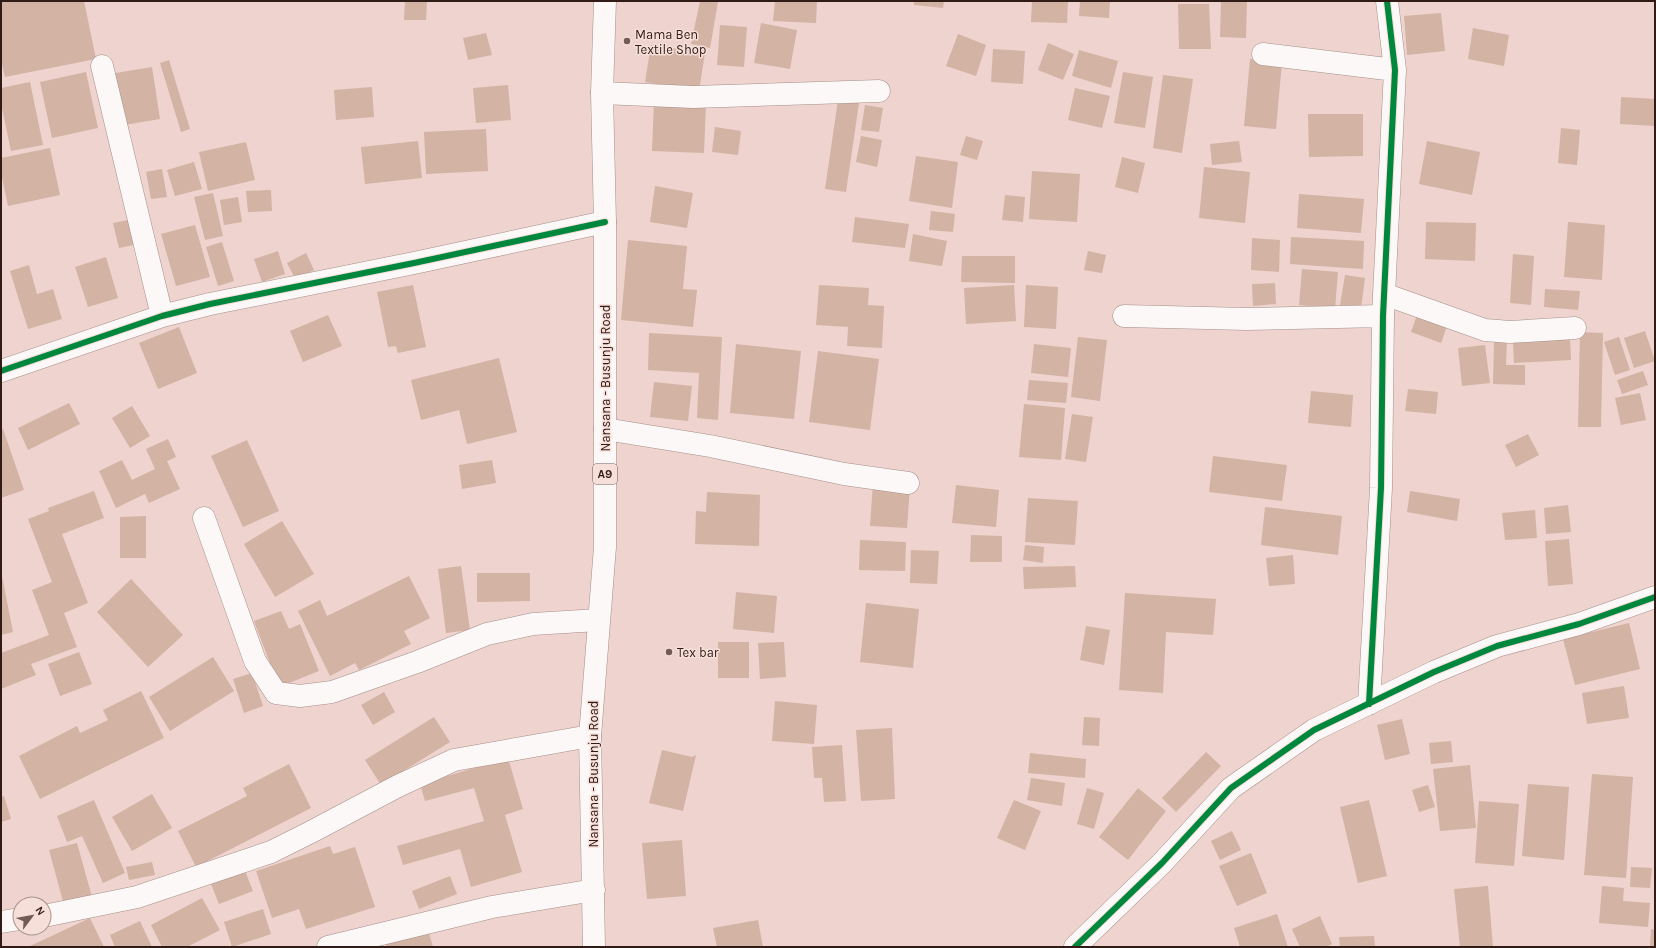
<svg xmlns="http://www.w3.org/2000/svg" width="1656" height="948" viewBox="0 0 1656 948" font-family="Karla,sans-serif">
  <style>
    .building { fill: #d3b3a3 }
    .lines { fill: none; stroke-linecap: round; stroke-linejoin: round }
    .minor-casing { stroke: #a48f8a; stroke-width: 23 }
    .major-casing { stroke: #a48f8a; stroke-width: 23 }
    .minor { stroke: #fcf8f8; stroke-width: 22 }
    .major { stroke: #fcf8f8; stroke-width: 22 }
    .cycleway-casing { stroke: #f7dfd9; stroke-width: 8 }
    .cycleway { stroke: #00873e; stroke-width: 6 }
    .poi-dot { fill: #725b56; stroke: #f7dfd9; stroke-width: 1.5 }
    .labels { text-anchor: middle; stroke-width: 3; stroke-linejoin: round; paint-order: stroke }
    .shield { fill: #f7dfd9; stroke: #6c5650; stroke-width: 1 }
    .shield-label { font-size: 12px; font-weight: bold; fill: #301b16 }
    .poi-label { font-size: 13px; fill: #301b16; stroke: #f7dfd9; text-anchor: start }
    .street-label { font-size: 13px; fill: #301b16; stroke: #f7dfd9 }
  </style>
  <rect width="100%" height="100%" fill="#eed3ce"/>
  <path class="building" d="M1,1H84L96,59L5,77L1,60Z
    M405,1H427L426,20H404Z
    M700,1L718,2L710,48L691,44Z
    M775,1H817L816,23L773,21Z
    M914,1H944L943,8L914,5Z
    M1032,1H1068L1067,23L1031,22Z
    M1080,1H1110L1109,18L1079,16Z
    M1221,1H1247L1246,38L1220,37Z
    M1178,4H1209L1211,49H1179Z
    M1441,13L1445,51L1407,55L1404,16Z
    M761,23L797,30L790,69L754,63Z
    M720,25L747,27L744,67L717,65Z
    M1473,28L1509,35L1504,66L1468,59Z
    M486,33L492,55L468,60L463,38Z
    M958,34L986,45L976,76L946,66Z
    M1048,43L1074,54L1063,80L1038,70Z
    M651,45L705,53L699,91L645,82Z
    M993,49L1025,51L1023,84L991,82Z
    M1079,50L1118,61L1111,88L1072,76Z
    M1250,59L1282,62L1276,129L1244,126Z
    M169,60L190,129L181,132L160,63Z
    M152,67L160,119L118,126L110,74Z
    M86,72L98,128L52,138L40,82Z
    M1123,72L1153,77L1145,128L1114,123Z
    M1163,75L1193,79L1182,153L1153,148Z
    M30,82L43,145L11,151L1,103V88Z
    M508,85L511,120L476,123L473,88Z
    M372,87L374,117L336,120L334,90Z
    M1075,88L1110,96L1102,128L1068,120Z
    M1621,97L1655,99V126L1620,124Z
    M838,100L859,103L846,192L825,189Z
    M654,102L706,104L704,153L652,151Z
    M865,105L883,108L879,132L861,130Z
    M1308,114H1363V156L1309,157Z
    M715,127L741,131L738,155L712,152Z
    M1561,128L1580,130L1577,165L1558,163Z
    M486,129L488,171L426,174L424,132Z
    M861,136L882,140L877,167L856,162Z
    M966,136L983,141L977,160L960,155Z
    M418,141L422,178L365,184L361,147Z
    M1239,141L1242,162L1212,165L1210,144Z
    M1427,141L1480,152L1472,195L1419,184Z
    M246,142L255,180L208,191L199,152Z
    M50,148L60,195L8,206L1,173V158Z
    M916,156L958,162L952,208L909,201Z
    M1122,157L1145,163L1138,193L1115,187Z
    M194,162L202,189L175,196L167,170Z
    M1204,167L1250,172L1245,223L1199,218Z
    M162,169L167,197L151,199L146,172Z
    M1032,171L1080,174L1077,222L1029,219Z
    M655,186L693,193L687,228L650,222Z
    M271,190L272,211L248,212L246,191Z
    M213,193L223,236L205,240L194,197Z
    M1299,194L1364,199L1361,233L1297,228Z
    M1005,195L1025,197L1023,222L1002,220Z
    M238,197L242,222L224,225L220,200Z
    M931,211L955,214L953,232L929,230Z
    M855,217L909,224L905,248L852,242Z
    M138,218L144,243L119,248L113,223Z
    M1426,222L1476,223L1475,261L1425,259Z
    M1568,222L1605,225L1602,280L1564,277Z
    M195,225L210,277L176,286L161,234Z
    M913,234L947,241L942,266L909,261Z
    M1291,237L1364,241L1363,269L1290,264Z
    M1252,238L1280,240L1279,272L1251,270Z
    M628,240L687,246L683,289L697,290L693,327L621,320Z
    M222,242L234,281L218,286L206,247Z
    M278,251L285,274L262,282L254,259Z
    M1088,251L1106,255L1102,273L1084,270Z
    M306,253L314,270L296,280L287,263Z
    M1513,254L1534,256L1531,305L1510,303Z
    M962,256H1015V283L961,282Z
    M106,257L118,298L88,307L75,267Z
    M29,265L37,294L53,289L62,319L28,329L10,271Z
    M1302,269L1338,272L1335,309L1299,305Z
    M1345,275L1365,278L1361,308L1340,305Z
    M1275,283L1276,304L1253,306L1252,284Z
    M413,285L426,347L398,353L396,346L388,347L377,292Z
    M819,285L869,288L868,305L884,306L882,348L847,346L848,327L816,325Z
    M1014,285L1016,321L966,324L964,288Z
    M1026,285L1058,287L1056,329L1024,327Z
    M1545,289L1580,291L1578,310L1544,307Z
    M1419,309L1449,320L1441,343L1411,332Z
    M328,315L342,346L303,362L290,331Z
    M179,327L197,373L158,389L139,343Z
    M1645,331L1655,361L1634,368L1624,338Z
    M1580,332L1603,333L1601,427H1578Z
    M649,333L722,337L718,420L697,418L699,373L648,370Z
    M1078,337L1107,340L1100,401L1071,397Z
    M1619,337L1630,370L1615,375L1604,342Z
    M1570,339L1571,360L1514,363L1513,342Z
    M1494,341H1507L1506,365H1525V385L1493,384Z
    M736,344L801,351L794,419L730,413Z
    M1034,344L1071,348L1068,377L1031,373Z
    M1485,345L1490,383L1462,386L1458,348Z
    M818,351L879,359L870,430L809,422Z
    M499,358L517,432L467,444L459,410L421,420L411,380Z
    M1643,371L1648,385L1622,394L1617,380Z
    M1029,380L1068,383L1066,403L1027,400Z
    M654,382L692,386L688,421L650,417Z
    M1408,389L1438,392L1436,414L1405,411Z
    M1311,391L1353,395L1351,427L1308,423Z
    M1640,393L1646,420L1621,425L1615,398Z
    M69,403L80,424L28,450L18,428Z
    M1024,404L1065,408L1061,460L1019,457Z
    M132,406L150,436L130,448L112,418Z
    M1072,414L1093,417L1086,462L1065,459Z
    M3,429L24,490L1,498V430Z
    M1528,434L1539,455L1516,467L1505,445Z
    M168,439L176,457L167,461L180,489L149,503L145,494L116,508L99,471L122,460L132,480L155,469L146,449Z
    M247,440L279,511L243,527L211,456Z
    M1213,456L1287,465L1282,501L1209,492Z
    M492,460L496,483L462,489L459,465Z
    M873,483L910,486L907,528L870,526Z
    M956,485L999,490L996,527L952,523Z
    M94,491L104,518L62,534L88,603L64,613L77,647L31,664L36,675L1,689V653L49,635L32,590L52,582L28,519L49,511L48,508Z
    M1410,491L1460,499L1457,521L1407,512Z
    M707,492L760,495L759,546L695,544L696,511L706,512Z
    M1028,498L1078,501L1075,545L1025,542Z
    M1568,505L1571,532L1546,534L1544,508Z
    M1265,507L1342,516L1338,555L1261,545Z
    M1535,510L1537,538L1505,540L1502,513Z
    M146,516V558H120V517Z
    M282,521L314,574L275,597L244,544Z
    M971,535L1002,536V562H970Z
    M1569,539L1573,584L1548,586L1545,541Z
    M860,540L906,542L905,571L859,570Z
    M1025,545L1044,547L1043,563L1023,560Z
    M911,550L939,551L937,584L910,583Z
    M1293,555L1295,584L1269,586L1266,558Z
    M461,566L470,630L446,633L438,569Z
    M1075,566L1076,587L1024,589L1023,567Z
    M1,571L13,632L1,635Z
    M477,573H530V601L477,602Z
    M409,576L430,618L404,631L411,644L359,670L355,663L330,676L298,611L320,600L327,616Z
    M131,579L183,635L148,667L97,612Z
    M736,592L777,596L774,633L733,629Z
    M1125,593L1216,599L1213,635L1166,632L1163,693L1119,690Z
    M866,603L919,609L913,668L860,662Z
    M281,611L289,629L300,624L319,671L279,687L254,621Z
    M1629,623L1640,669L1575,685L1563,639Z
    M1086,626L1110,630L1104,665L1080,660Z
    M718,642H749V678H718Z
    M784,642L786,677L760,679L758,643Z
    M79,652L92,684L60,696L48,664Z
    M213,657L234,691L170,731L149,697Z
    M252,673L263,706L244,713L233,679Z
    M1624,686L1629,718L1587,724L1582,693Z
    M141,691L164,738L40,799L19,756L77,726L80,733L108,720L103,710Z
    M384,692L395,712L373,725L361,705Z
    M775,701L817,705L814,744L772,741Z
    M434,717L450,742L381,785L365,760Z
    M1084,717L1100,718L1099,746L1082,745Z
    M1402,719L1410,754L1385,760L1377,725Z
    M892,728L895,799L861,801L856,730Z
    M1451,741L1453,762L1431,764L1429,743Z
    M842,745L846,801L824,802L822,778H814L812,747Z
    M662,750L692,757L696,755L683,811L649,803Z
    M1206,752L1221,766L1176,812L1162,798Z
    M1030,753L1086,759L1085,778L1028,773Z
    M508,758L523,809L505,815L522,872L471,887L460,849L403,865L397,846L484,821L474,788L425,801L420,784Z
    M289,764L311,808L196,867L178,831L247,796L243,788Z
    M1470,765L1476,828L1440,831L1433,769Z
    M1592,774L1633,777L1626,878L1584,875Z
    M1031,778L1065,783L1062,806L1027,800Z
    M1528,784L1569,787L1564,860L1522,856Z
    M1428,785L1435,807L1419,812L1412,790Z
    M1087,788L1104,793L1094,829L1077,824Z
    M1138,788L1166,811L1128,860L1099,837Z
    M152,794L172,828L132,851L112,817Z
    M4,796L11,819L1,822V797Z
    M94,800L125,873L103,883L82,836L67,842L57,816Z
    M1014,800L1041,811L1025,850L997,838Z
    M1369,800L1387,876L1358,883L1340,807Z
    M1479,801L1519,804L1514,866L1475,863Z
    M1232,831L1241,850L1220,860L1211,841Z
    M682,840L686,896L647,899L642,843Z
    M77,843L92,897L64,905L49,850Z
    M330,846L333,854L355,847L375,907L306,929L299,909L272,918L256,871Z
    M1251,853L1267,893L1237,906L1219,866Z
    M152,862L155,875L129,880L126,867Z
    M1631,867L1652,868L1650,888L1630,887Z
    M245,871L253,891L219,904L211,884Z
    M450,876L457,894L419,909L412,891Z
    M1488,886L1493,947H1460L1454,889Z
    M1602,886L1624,888L1623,901L1650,903L1648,927L1599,923Z
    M202,898L220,930L187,947H162L151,925Z
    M263,909L271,934L232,947L224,922Z
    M1277,914L1288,947H1240L1234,928Z
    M1320,916L1332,944L1326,947H1300L1292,929Z
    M90,918L104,947H28Z
    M758,920L763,947H717L713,928Z
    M140,921L152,947H115L110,935Z
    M428,929L433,947H387L386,940Z
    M1651,929L1655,930V947H1650Z
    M1374,936L1375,947H1340L1339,937Z"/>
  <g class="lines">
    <defs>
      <path id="minor" d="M1263,54L1395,70
        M102,66L162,316
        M602,93L693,97L879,91
        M1384,294L1485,330L1510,332L1575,328
        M1124,316L1247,319L1383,316
        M1,371L162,316L210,304L414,263L605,222
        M605,429L710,446L844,474L908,483
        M204,518L255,661L276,693L300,696L332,692L417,662L487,634L533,624L598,620
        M1369,704L1381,488L1383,316L1395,70L1387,1
        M44,916L137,897L271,852L311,832L398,786L454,760L590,736
        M1,922L20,919
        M328,947L492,907L594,890
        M1075,947L1162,863L1231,788L1314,730L1434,672L1497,646L1579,624L1655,597"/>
      <path id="major" d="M594,947L590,736L605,547V222L602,93L605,1"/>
    </defs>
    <use href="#minor" class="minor-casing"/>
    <use href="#major" class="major-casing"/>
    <use href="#minor" class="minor"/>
    <use href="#major" class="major"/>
    <defs>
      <path id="cycleway" d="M1,371L162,316L210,304L414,263L605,222
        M1369,704L1381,488L1383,316L1395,70L1387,1
        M1075,947L1162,863L1231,788L1314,730L1434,672L1497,646L1579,624L1655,597"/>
    </defs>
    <use href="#cycleway" class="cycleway-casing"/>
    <use href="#cycleway" class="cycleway"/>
  </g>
  <g class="poi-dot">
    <circle cx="627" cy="41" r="4"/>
    <circle cx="669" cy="652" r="4"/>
  </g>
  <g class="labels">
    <rect class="shield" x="593" y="464" width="24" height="20" rx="3"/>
    <g class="shield-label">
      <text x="605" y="478">A9</text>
    </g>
    <g class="poi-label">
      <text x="635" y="39">Mama Ben<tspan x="635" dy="15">Textile Shop</tspan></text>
      <text x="677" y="657">Tex bar</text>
    </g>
    <g class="street-label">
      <text transform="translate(605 378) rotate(-90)" y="5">Nansana - Busunju Road</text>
      <text transform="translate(593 774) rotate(-90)" y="5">Nansana - Busunju Road</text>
    </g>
  </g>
  <rect width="1656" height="948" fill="none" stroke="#301b16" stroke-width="4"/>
  <g transform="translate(32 916) rotate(58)"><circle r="19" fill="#f7dfd9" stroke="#a7918b"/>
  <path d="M0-3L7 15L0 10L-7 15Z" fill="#725b56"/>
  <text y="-6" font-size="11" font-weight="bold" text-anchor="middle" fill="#301b16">N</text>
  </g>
</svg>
